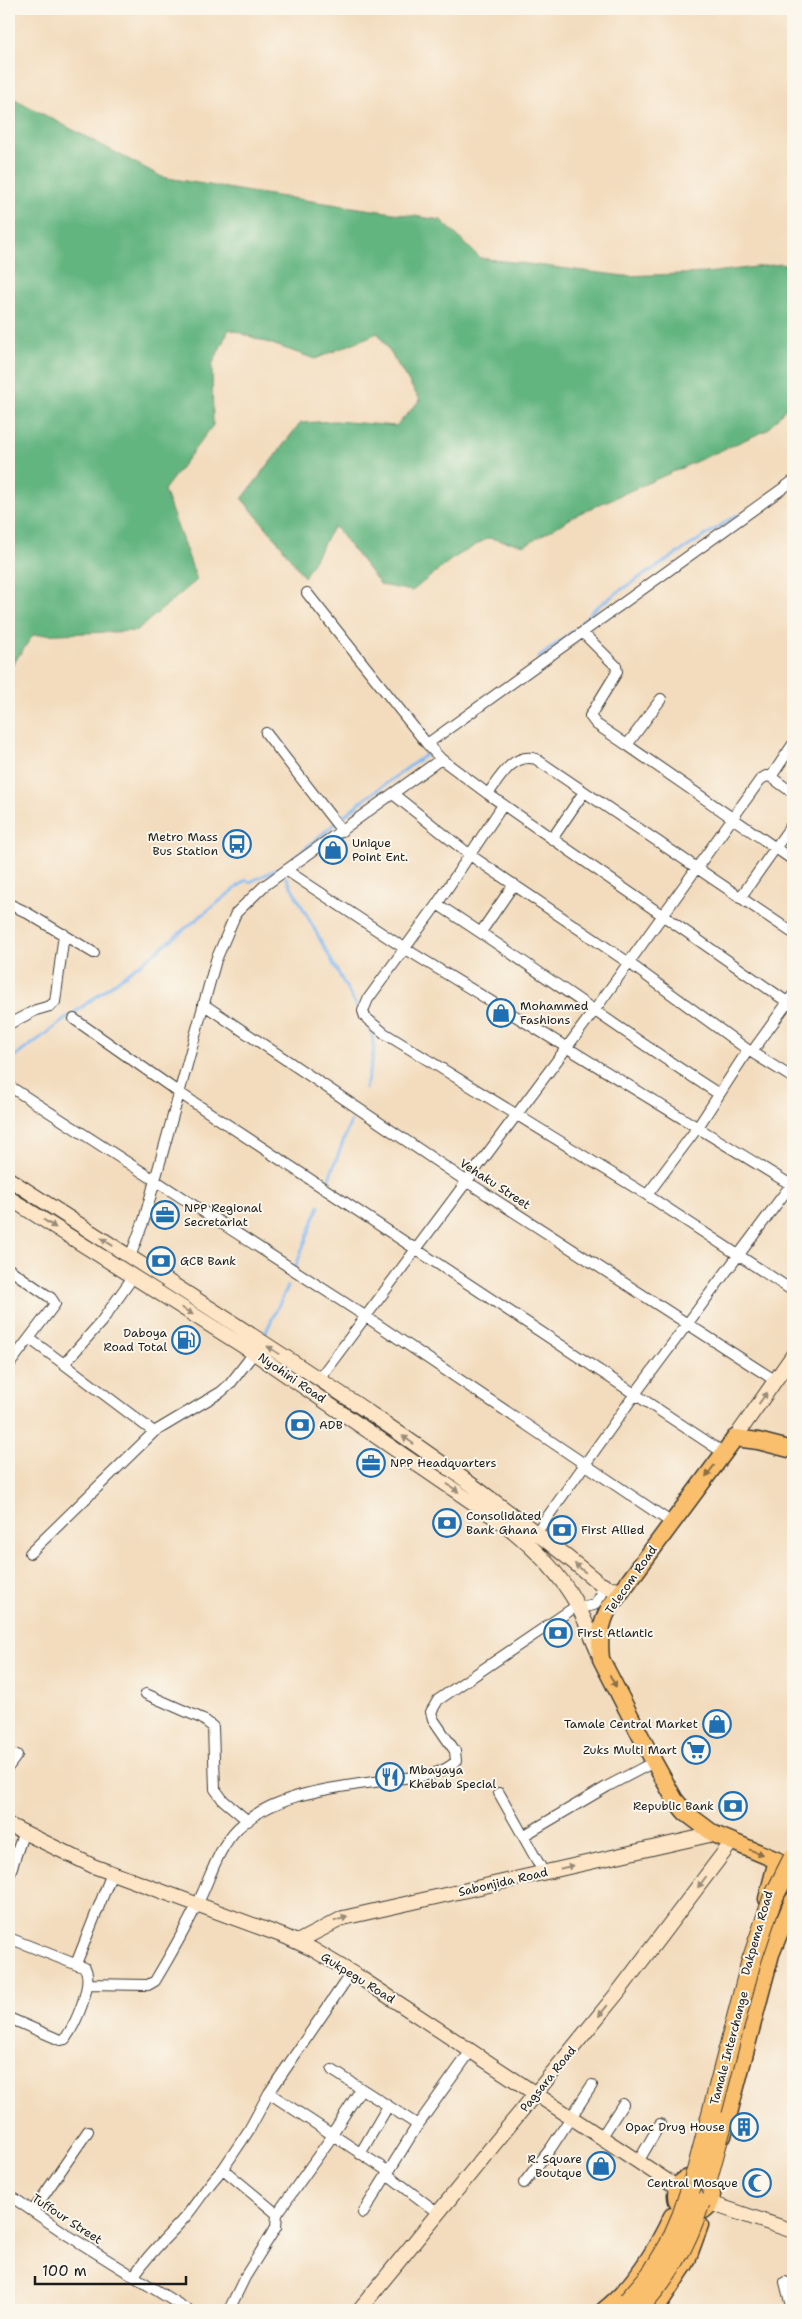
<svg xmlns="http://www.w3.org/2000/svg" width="802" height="2319" viewBox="0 0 802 2319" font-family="'Shantell Sans',sans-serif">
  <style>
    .forest { fill: #64b580; stroke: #40684e }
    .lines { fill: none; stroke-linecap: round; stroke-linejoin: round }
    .stream { stroke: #83b9f2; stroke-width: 3 }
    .street-casing { stroke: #3c3934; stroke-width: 12 }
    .secondary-casing { stroke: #3c3934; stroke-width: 16 }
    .primary-casing { stroke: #3c3934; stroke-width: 19 }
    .highway-casing { stroke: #3c3934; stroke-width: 21 }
    .street { stroke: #fff; stroke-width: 10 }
    .secondary { stroke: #fde5c5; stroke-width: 14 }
    .primary { stroke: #f9bf6d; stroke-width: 16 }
    .highway { stroke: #f9bf6d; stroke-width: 19 }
    .highway-bridge-casing { stroke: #3c3934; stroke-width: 21; stroke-linecap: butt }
    .highway-bridge { stroke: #f9bf6d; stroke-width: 19 }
    .oneway { fill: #988b79 }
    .oneway2 { fill: #8a6e44 }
    .labels { text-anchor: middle; stroke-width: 4; stroke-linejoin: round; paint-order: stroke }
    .poi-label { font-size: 12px; fill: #1c1c1c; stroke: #fbf7ec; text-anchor: start }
    .street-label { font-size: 12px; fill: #1c1c1c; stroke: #fbf7ec }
  </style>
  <rect width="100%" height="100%" fill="#fbf7ec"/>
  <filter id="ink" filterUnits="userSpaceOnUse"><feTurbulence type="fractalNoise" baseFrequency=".02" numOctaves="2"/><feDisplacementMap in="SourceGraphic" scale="10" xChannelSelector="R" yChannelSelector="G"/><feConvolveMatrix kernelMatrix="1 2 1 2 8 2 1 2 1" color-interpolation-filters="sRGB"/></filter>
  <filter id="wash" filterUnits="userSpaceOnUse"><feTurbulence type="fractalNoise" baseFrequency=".0096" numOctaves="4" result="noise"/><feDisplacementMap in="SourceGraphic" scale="20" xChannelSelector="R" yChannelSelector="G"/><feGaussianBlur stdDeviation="1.12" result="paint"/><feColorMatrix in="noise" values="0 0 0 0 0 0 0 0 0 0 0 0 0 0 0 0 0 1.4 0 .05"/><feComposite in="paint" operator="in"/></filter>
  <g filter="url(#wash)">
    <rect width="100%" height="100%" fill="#f3dcbd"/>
    <path class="forest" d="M9,96L162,177L250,192L441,220L480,258L624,276L706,273L781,264L793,266V400L767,430L580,513L525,545L488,538L452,559L412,591L381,585L334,526L304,577L277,540L242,499L300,423L335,421L396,426L420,400L378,333L315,359L229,329L212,365L213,425L164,490L197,580L136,631L33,635L9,670Z"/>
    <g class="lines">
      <path class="stream" d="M538,658L576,629L593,610L622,589L737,515
        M286,877L359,1011
        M9,1061L152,955L246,880L250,882L287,864L358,804L432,750
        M365,1089C371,1066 379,1047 368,1025
        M326,1186L351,1121
        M295,1268L319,1206
        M263,1338L288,1286"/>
    </g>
  </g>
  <g filter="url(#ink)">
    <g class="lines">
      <defs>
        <path id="street" d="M307,593L427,744L441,759L488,794L793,1006
          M583,633L616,666L617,672L590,716L596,724L627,745L661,699
          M266,733L342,831
          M427,744L793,481
          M627,745L793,860
          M771,777L793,793
          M393,794L470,855L629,963L748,1050L793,1078
          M488,794C499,779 513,752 536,759L793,933
          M503,805L437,904L368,999L363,1011L365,1017L384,1033L647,1195L793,1291
          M552,839L584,792
          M286,870L404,948L793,1186
          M740,898L793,823
          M9,904L24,911L94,953
          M437,904C532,965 623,1033 719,1094
          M481,932L514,884
          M203,1004L466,1181L776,1381
          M74,1019L178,1092L724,1453
          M9,1024L36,1010L50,1006L55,1002L64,934
          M752,1052L793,995
          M9,1086L365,1316L672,1523
          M647,1195L698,1127L748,1050
          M130,1257L144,1220L216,960L236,913L264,886L441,759
          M9,1269L51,1298L55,1304L9,1365
          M133,1277L101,1322L64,1364L154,1432L221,1392L230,1384L254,1353
          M30,1339L64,1364
          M319,1379L594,1011L760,780L766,776L771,777L793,744
          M536,1533L635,1394L793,1182
          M30,1553L154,1432
          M146,1694L203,1719L213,1727L215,1789L223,1800L248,1821
          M9,1766L17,1755
          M499,1793L544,1873
          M523,1836L608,1786L654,1762
          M9,1876L23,1834
          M9,1938L85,1968C94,1984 75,2025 65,2039L60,2040L9,2018
          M76,1964L112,1873
          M87,1984L148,1985L155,1981C170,1956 184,1931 197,1905C210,1879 217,1849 238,1828C278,1790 344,1787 395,1779C414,1777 443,1776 456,1761L455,1751L433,1719L431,1712L438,1700L578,1605L585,1607L594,1605L602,1594L599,1583
          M332,2070L418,2125
          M269,2093L389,2172
          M332,2134L361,2089
          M601,2138L623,2104
          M360,2154L388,2106
          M638,2162L660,2124
          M387,2174L438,2213
          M524,2183L551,2148L592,2085
          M9,2195L69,2236L188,2310
          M33,2211L88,2131
          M363,2213L415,2129L470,2052
          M277,2214L333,2135
          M134,2276C149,2252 169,2236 187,2215C199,2200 209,2183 223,2169
          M785,2282L792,2310
          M229,2310L245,2277L276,2227L277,2214L223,2169L249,2130L269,2093L351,1973"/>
        <path id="secondary" d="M9,1179C208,1309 415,1431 599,1583L609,1588L623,1589
          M9,1198L254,1353L507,1526C534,1548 559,1572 576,1603C586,1620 592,1639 600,1656
          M735,1438L793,1355
          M9,1825L93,1866L286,1937L312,1949L359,1977L678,2188
          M297,1942L343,1918L714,1834
          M710,2203L793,2231
          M359,2310L619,1991L731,1843"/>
        <path id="primary" d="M793,1450L758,1441L735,1438L609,1608C600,1625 599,1639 601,1659L654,1762L675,1800L686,1813L714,1834L793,1867
          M767,1899L777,1860
          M723,2136L771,1954L793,1900
          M676 2195a18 18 0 1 1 36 0a18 18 0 1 1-36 0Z
          M604,2310C634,2287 656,2250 672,2216
          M655,2310L686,2263L700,2225"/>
        <path id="highway" d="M617,2310L628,2301"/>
      </defs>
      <use href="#street" class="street-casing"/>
      <use href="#secondary" class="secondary-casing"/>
      <use href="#primary" class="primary-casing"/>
      <use href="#highway" class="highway-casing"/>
      <use href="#street" class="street"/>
      <use href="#secondary" class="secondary"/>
      <use href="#primary" class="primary"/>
      <use href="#highway" class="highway"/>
      <defs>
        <path id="highway-bridge" d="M708,2177L723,2122
          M628,2301L652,2273L669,2245L682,2215L697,2169L751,1962L772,1900L793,1858
          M639,2308C669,2274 686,2247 700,2203"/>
      </defs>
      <use href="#highway-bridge" class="highway-bridge-casing"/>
      <use href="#highway-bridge" class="highway-bridge"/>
    </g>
    <defs><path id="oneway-solid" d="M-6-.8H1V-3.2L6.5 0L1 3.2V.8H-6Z" transform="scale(1.25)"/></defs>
    <g class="oneway">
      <use href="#oneway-solid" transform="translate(50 1224) rotate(33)"/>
      <use href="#oneway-solid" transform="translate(107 1242) rotate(-147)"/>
      <use href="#oneway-solid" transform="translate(187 1311) rotate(32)"/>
      <use href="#oneway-solid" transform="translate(273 1350) rotate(-147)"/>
      <use href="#oneway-solid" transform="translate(763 1398) rotate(-54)"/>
      <use href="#oneway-solid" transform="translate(408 1440) rotate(-145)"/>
      <use href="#oneway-solid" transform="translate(453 1488) rotate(35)"/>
      <use href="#oneway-solid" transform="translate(580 1568) rotate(-141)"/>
      <use href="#oneway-solid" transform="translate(567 1867) rotate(-13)"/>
      <use href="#oneway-solid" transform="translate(702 1882) rotate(127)"/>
      <use href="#oneway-solid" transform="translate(341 1919) rotate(-18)"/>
      <use href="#oneway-solid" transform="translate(603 2011) rotate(129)"/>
    </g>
    <g class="oneway2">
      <use href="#oneway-solid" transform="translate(710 1471) rotate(127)"/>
      <use href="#oneway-solid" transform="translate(613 1681) rotate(62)"/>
      <use href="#oneway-solid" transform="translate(756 1852) rotate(21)"/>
    </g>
  </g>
  <defs>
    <symbol id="bus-ring" viewBox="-11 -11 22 22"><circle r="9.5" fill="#fbf7ec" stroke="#1f6fb2" stroke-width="1.5"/><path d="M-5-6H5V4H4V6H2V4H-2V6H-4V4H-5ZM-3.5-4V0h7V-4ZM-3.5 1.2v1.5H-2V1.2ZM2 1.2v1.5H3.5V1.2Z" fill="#1f6fb2"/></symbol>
    <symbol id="shop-ring" viewBox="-11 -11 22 22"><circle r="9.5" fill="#fbf7ec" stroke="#1f6fb2" stroke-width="1.5"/><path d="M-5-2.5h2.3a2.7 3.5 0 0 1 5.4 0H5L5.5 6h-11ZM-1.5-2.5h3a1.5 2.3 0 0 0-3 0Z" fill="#1f6fb2"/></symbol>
    <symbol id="office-ring" viewBox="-11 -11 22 22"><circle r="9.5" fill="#fbf7ec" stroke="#1f6fb2" stroke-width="1.5"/><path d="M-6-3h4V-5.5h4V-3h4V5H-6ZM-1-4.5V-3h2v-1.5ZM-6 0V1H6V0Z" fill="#1f6fb2"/></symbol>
    <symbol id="bank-ring" viewBox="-11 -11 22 22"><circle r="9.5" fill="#fbf7ec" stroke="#1f6fb2" stroke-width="1.5"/><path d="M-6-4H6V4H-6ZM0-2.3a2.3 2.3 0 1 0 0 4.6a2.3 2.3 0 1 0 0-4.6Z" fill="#1f6fb2"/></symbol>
    <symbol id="fuel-ring" viewBox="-11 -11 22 22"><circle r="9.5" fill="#fbf7ec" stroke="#1f6fb2" stroke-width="1.5"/><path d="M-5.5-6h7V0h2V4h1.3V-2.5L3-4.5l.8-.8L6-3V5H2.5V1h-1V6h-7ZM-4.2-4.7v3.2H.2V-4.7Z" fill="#1f6fb2"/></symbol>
    <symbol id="supermarket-ring" viewBox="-11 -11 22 22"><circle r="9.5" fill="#fbf7ec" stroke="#1f6fb2" stroke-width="1.5"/><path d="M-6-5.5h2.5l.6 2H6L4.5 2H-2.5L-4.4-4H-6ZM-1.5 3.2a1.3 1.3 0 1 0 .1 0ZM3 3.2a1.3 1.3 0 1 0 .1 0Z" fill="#1f6fb2"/></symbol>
    <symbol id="restaurant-ring" viewBox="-11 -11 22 22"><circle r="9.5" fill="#fbf7ec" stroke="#1f6fb2" stroke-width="1.5"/><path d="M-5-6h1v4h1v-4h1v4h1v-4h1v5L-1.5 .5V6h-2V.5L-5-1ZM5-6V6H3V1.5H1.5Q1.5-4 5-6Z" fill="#1f6fb2"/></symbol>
    <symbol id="building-ring" viewBox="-11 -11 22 22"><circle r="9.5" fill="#fbf7ec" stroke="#1f6fb2" stroke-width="1.5"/><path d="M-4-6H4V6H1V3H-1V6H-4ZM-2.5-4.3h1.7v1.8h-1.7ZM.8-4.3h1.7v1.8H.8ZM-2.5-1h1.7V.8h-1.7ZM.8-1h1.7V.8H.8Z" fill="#1f6fb2"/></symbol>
    <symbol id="mosque-ring" viewBox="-11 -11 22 22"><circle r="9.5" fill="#fbf7ec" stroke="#1f6fb2" stroke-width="1.5"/><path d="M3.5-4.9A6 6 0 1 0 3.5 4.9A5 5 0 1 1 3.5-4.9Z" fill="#1f6fb2"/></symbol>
  </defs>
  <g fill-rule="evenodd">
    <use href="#bus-ring" x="221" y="828" width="32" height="32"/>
    <use href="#shop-ring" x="317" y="834" width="32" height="32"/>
    <use href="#shop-ring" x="485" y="997" width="32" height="32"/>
    <use href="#office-ring" x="149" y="1199" width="32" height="32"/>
    <use href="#bank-ring" x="145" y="1245" width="32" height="32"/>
    <use href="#fuel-ring" x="170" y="1324" width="32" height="32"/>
    <use href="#bank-ring" x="284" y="1409" width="32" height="32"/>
    <use href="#office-ring" x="355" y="1447" width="32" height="32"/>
    <use href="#bank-ring" x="431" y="1507" width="32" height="32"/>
    <use href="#bank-ring" x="546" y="1514" width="32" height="32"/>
    <use href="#bank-ring" x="542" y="1617" width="32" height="32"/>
    <use href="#shop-ring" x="701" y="1708" width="32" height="32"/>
    <use href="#supermarket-ring" x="680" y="1734" width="32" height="32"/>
    <use href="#restaurant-ring" x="374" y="1761" width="32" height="32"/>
    <use href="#bank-ring" x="717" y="1790" width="32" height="32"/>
    <use href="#building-ring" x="728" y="2111" width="32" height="32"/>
    <use href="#shop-ring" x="585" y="2150" width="32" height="32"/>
    <use href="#mosque-ring" x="741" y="2167" width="32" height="32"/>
  </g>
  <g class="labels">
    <g class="poi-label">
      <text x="218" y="841" text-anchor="end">Metro Mass<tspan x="218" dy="14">Bus Station</tspan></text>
      <text x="352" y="847">Unique<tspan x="352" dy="14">Point Ent.</tspan></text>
      <text x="520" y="1010">Mohammed<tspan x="520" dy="14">Fashions</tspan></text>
      <text x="184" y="1212">NPP Regional<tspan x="184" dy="14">Secretariat</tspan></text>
      <text x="180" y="1265">GCB Bank</text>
      <text x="167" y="1337" text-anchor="end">Daboya<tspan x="167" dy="14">Road Total</tspan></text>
      <text x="319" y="1429">ADB</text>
      <text x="390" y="1467">NPP Headquarters</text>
      <text x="466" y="1520">Consolidated<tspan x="466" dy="14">Bank Ghana</tspan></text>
      <text x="581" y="1534">First Allied</text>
      <text x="577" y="1637">First Atlantic</text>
      <text x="698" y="1728" text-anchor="end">Tamale Central Market</text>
      <text x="677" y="1754" text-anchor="end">Zuks Multi Mart</text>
      <text x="409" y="1774">Mbayaya<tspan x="409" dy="14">Khebab Special</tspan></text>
      <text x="714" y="1810" text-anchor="end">Republic Bank</text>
      <text x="725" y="2131" text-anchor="end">Opac Drug House</text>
      <text x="582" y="2163" text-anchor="end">R. Square<tspan x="582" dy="14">Boutque</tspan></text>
      <text x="738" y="2187" text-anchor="end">Central Mosque</text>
    </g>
    <g class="street-label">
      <text transform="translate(495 1184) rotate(33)" y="4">Vehaku Street</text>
      <text transform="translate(292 1378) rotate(34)" y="4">Nyohini Road</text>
      <text transform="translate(631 1580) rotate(-55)" y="4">Telecom Road</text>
      <text transform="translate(503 1882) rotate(-13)" y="4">Sabonjida Road</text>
      <text transform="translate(757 1933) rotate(-74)" y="4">Dakpema Road</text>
      <text transform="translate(358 1978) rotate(32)" y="4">Gukpegu Road</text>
      <text transform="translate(729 2048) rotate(-75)" y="4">Tamale Interchange</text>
      <text transform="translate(548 2079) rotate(-51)" y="4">Pagsara Road</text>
      <text transform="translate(67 2219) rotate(33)" y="4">Tuffour Street</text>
    </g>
  </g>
  <rect width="802" height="2319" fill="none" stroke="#fbf7ec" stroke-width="30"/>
  <path d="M35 2276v8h151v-8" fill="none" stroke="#1c1c1c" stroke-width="2.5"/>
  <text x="42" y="2276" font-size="15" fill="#1c1c1c" stroke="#fbf7ec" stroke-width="4" paint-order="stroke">100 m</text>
</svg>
